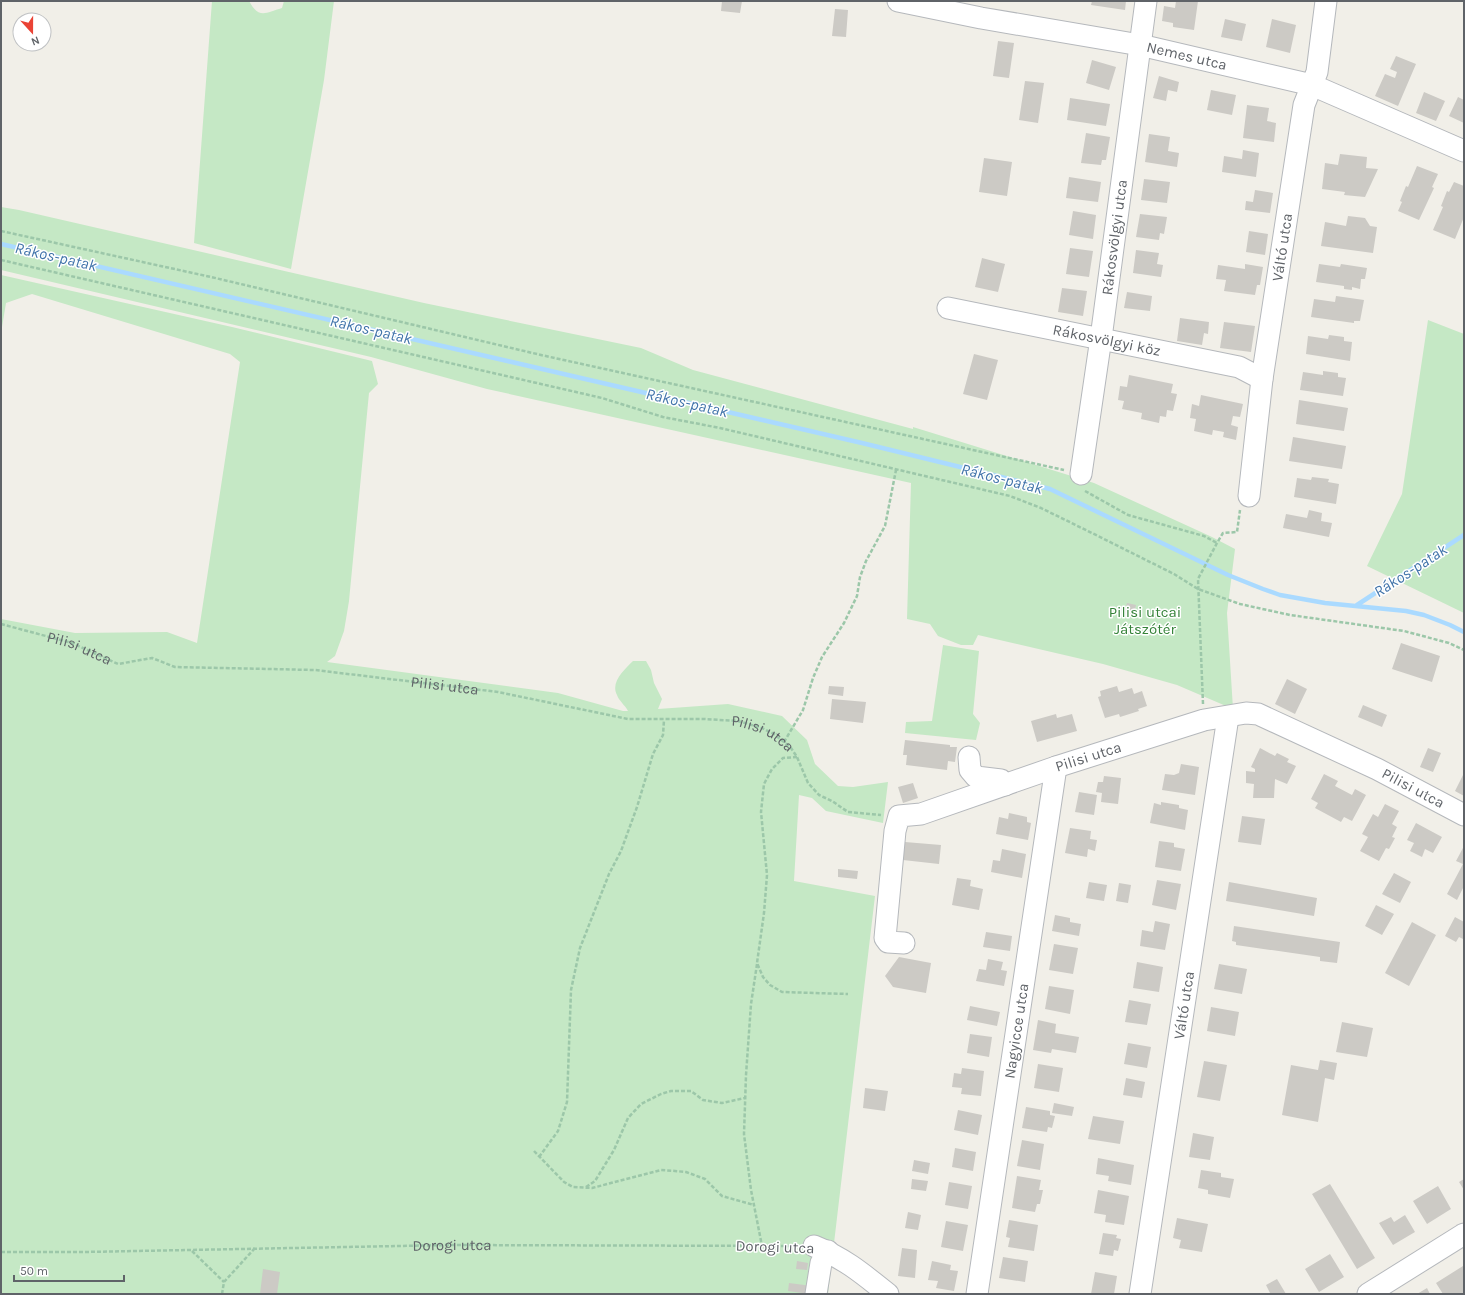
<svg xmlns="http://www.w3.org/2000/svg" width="1465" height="1295" viewBox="0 0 1465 1295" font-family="Karla,sans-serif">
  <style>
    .green { fill: #c5e8c5 }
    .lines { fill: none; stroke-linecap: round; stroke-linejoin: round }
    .stream { stroke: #aadaff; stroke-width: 4.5 }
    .building { fill: #cccac5 }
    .minor-casing { stroke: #b5b8bc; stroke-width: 23 }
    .path { stroke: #9cc7a9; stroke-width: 2.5; stroke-dasharray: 4 2; stroke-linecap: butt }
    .minor { stroke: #fff; stroke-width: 21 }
    .labels { text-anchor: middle; stroke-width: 3; stroke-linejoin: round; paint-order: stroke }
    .street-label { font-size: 15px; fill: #5f6368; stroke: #fff }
    .park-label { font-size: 15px; fill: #348238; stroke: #fff }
    .water-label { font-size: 16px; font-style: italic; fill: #4174aa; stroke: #fff }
  </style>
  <rect width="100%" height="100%" fill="#f1efe8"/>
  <path class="green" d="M212,1H249C259,19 265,13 282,8L284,1H334L324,80L291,269L194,243Z
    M1,207L19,210L424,303L641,348L693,370L913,429V427L1094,483L1212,537L1235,549L1227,613L1233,709L1177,685L1103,664L978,635L973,645H961L938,636L930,624L907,619L911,483L487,389L371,357L1,270Z
    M1,275L232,327L372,361L378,384L369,393L349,601L344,631L335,656L327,662L558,693L623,711H628C625,705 619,701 617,695C610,682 625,669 633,661H646L651,670L654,683L662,699L658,709L728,704L782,716L807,740L815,764L838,786L853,787L888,782L883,823L826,811L812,798L799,795L794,881L875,896L828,1294H1V619L75,633L167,632L197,643L240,362L230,354L32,294L6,303L1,333Z
    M1428,320L1464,334V613L1367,566L1402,494Z
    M943,645L979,651L973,714L980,723L976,740L905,733L906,722L932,721Z"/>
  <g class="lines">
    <path class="stream" d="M1,244L862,443L1050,489L1228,575L1263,589L1280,595L1325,603L1406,611L1424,615L1450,625L1464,632
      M1357,605L1464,535"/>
  </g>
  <path class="building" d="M722,1H742L740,13L721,11Z
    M1092,1H1126L1125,10L1091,5Z
    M1176,1H1198L1194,30L1173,27V23L1162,21L1164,6L1175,8Z
    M835,9L848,10L846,37L832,36Z
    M1225,19L1246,24L1242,41L1221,37Z
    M1272,19L1296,25L1290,53L1266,47Z
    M998,41L1014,43L1009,78L993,76Z
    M1396,56L1416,64L1398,106L1375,96L1385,74L1395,78L1397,72L1390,69Z
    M1092,60L1116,67L1109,90L1086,83Z
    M1159,76L1179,82L1177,92L1168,90L1166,101L1153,98Z
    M1025,81L1044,83L1038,123L1019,120Z
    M1211,90L1236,95L1232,115L1207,110Z
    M1424,92L1445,101L1436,121L1416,113Z
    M1458,97L1464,100V123L1449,116Z
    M1070,98L1110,104L1106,126L1067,120Z
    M1247,105L1269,108L1267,121L1276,123L1274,142L1243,138Z
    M1086,133L1110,137L1106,160H1102L1101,165L1081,163Z
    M1149,134L1170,137L1168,151L1179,153L1177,167L1145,162Z
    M1243,150L1259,153L1256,177L1222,172L1224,156L1242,159Z
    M1340,154L1367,157L1366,168L1378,169L1365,197L1344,195L1345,192L1322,189L1325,163L1338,165Z
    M984,158L1012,162L1007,196L979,192Z
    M1417,166L1438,174L1432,187L1434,188L1419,220L1398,211L1402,202L1400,201L1406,186L1408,187Z
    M1069,177L1101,182L1098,202L1066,198Z
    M1144,179L1170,182L1167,203L1141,200Z
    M1454,182L1464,186V217L1455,239L1433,230L1443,207L1441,206L1447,191L1449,192Z
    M1255,190L1273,193L1270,213L1245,210L1246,201L1253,202Z
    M1073,211L1096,215L1093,239L1069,235Z
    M1140,214L1167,217L1164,234L1160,233L1159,240L1136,237Z
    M1348,216L1365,218L1370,226L1377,227L1373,253L1321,246L1325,222L1346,226Z
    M1249,231L1268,234L1265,255L1246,252Z
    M1070,248L1093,251L1089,277L1066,274Z
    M1136,250L1159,253L1157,264L1163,265L1161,277L1133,273Z
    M982,258L1005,264L998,292L975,287Z
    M1245,264L1263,267L1260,285H1257L1255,295L1224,291L1226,280L1216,279L1218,265L1245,269Z
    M1319,264L1340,267L1341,264L1367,268L1365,279H1361L1360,289L1352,287V290L1344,289V286L1316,282Z
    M1062,288L1087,291L1083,316L1058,312Z
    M1127,292L1152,296L1150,311L1124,308Z
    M1336,296L1364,300L1360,321H1354V323L1311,317L1314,299L1335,302Z
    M1180,318L1209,322L1208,334L1204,333L1202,345L1177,341Z
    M1224,322L1255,326L1251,352L1220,348Z
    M1329,335L1344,337V341L1352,342L1350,361L1306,354L1308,336L1328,339Z
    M974,354L998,360L987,400L963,394Z
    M1323,371L1338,373V377L1346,378L1343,396L1300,390L1303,372L1323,375Z
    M1129,375L1173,384L1171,393L1177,394L1173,411L1167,410L1166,417L1160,416L1159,423L1141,419L1142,413L1122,409L1124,401L1118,400L1120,386L1127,387Z
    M1201,395L1243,404L1240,417L1233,416L1231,425L1238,427L1236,440L1223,437L1224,432L1213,430L1212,435L1194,431L1196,419L1190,418L1192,404L1199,406Z
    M1299,400L1348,408L1344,431L1296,424Z
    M1293,437L1346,446L1342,469L1289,461Z
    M1312,477L1329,479L1328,482L1339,484L1336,504L1294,497L1297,478L1311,480Z
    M1309,510L1322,513L1321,521L1332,523L1329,537L1283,528L1286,514L1307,518Z
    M1127,603L1136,605L1133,616L1124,613Z
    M1401,643L1440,656L1432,682L1392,669Z
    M1287,679L1307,689L1295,714L1275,704Z
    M829,686L844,687L843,696L828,694Z
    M1117,686L1119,692L1132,688L1134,694L1142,691L1147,706L1138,709L1139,711L1120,717L1119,714L1105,718L1098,697L1101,696L1100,691Z
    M832,699L866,702L863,723L830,719Z
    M1363,705L1387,715L1382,727L1358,717Z
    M1056,714L1057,718L1072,714L1077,731L1037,742L1031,721Z
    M905,740L950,745V747H957L955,762L948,761L947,770L906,765L907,755H903Z
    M1260,748L1275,756L1277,753L1289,759L1287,762L1296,766L1287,784L1275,779L1274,798H1253L1254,784L1246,783V771L1255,772V769L1251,767Z
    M1428,748L1441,753L1433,772L1420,767Z
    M1181,764L1199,767L1195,795L1162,790L1165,774L1174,775L1179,773Z
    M1464,773V796L1455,791Z
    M1324,774L1338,781L1335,786L1352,795L1355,789L1366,795L1352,821L1344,817L1341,822L1315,808L1318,803L1311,799Z
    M1104,776L1121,778L1118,804L1101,802L1102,793L1096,792L1098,782H1103Z
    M913,783L918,798L903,803L898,787Z
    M1079,792L1097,795L1094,815L1075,812Z
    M1161,802L1179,805V808L1188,810L1185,830L1150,823L1154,803L1161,805Z
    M1385,804L1399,811L1392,824L1397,827L1392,837L1395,838L1389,849L1386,848L1379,861L1360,851L1368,837L1362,834L1373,814L1378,817Z
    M1009,813L1027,817V822L1031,823L1028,840L996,834L999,817L1008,819Z
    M1242,816L1265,819L1261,845L1238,842Z
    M1416,823L1442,837L1433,853L1425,849L1422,857L1410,851L1414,843L1407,840Z
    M1070,828L1091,831L1090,839L1097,840L1095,851L1088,849L1087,857L1065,853Z
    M1159,841L1174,843V847L1185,849L1181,871L1155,867Z
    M905,842L941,845L939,864L903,860Z
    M1464,846V886L1457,900L1447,894L1463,864L1456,861Z
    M1002,849L1026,854L1022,878L991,872L993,860L1000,861Z
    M838,869L858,871L857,879L838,877Z
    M1394,873L1411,882L1400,903L1382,894Z
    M957,878L971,880L970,886L983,889L979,910L952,905Z
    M1157,880L1181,884L1176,910L1152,905Z
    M1089,882L1107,885L1104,901L1086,898Z
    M1229,882L1317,898L1314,916L1226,901Z
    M1119,883L1131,885L1128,903L1116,901Z
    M1376,905L1394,914L1382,935L1365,926Z
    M1055,915L1070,918V922L1081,924L1079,936L1052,931Z
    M1455,917L1464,922V937L1463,939L1459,937L1456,942L1445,936Z
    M1155,921L1170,924L1165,950L1140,946L1142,930L1153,932Z
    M1412,922L1436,935L1409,986L1385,973Z
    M1234,926L1340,942L1337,963L1320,961V957L1236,945V942L1232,941Z
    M986,932L1012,936L1010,951L983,947Z
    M1054,944L1078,948L1073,974L1049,970Z
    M899,957L931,963L926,993L893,987L885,976Z
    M988,959L1003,962L1001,970L1007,971L1004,986L976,981L979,969L986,970Z
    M1137,962L1163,967L1159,992L1133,988Z
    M1219,964L1247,969L1242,994L1214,989Z
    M1049,986L1074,990L1070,1014L1045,1009Z
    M1129,1000L1151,1004L1147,1025L1125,1022Z
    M970,1006L1000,1012L997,1026L967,1020Z
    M1211,1007L1239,1012L1235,1036L1207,1031Z
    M1038,1020L1056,1024L1055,1033L1079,1037L1076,1053L1052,1049L1051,1053L1033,1050Z
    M1342,1022L1373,1028L1367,1057L1336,1052Z
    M970,1034L992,1037L989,1057L967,1053Z
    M1128,1043L1151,1047L1147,1068L1124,1064Z
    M1320,1060L1337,1063L1334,1080L1325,1078L1318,1122L1282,1115L1291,1065L1318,1070Z
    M1204,1061L1227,1065L1220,1101L1197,1097Z
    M1038,1064L1063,1068L1059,1092L1034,1088Z
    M962,1068L984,1071L981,1096L961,1094L962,1088L952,1087L954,1073L961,1074Z
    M1126,1078L1145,1082L1142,1098L1123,1095Z
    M865,1088L888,1091L885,1111L863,1108Z
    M1054,1103L1074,1107L1072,1116L1052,1113Z
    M1026,1107L1050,1111V1115L1055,1116L1052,1128L1048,1127L1047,1132L1022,1128Z
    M958,1110L982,1115L978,1135L954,1130Z
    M1093,1116L1124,1121L1120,1144L1088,1139Z
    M1193,1133L1214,1137L1210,1160L1189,1157Z
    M1022,1140L1044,1144L1040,1170L1017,1166Z
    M955,1148L976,1152L973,1171L952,1167Z
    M1098,1158L1134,1165L1131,1185L1108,1181L1109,1176L1096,1174Z
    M914,1160L930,1163L928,1174L912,1171Z
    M1201,1170L1221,1173V1177L1234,1179L1230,1198L1208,1194V1190L1198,1188Z
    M1017,1176L1041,1180L1039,1190H1043L1040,1204H1037L1035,1212L1012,1208Z
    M912,1179L928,1181L926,1191L911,1189Z
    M1464,1179V1190L1459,1182Z
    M949,1182L972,1186L968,1209L945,1205Z
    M1330,1184L1375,1258L1357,1269L1312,1194Z
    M1438,1186L1451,1209L1427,1224L1413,1201Z
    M1098,1190L1129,1196L1124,1225L1105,1222L1106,1215L1094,1213Z
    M908,1212L921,1215L918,1230L905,1228Z
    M1405,1215L1415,1232L1393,1245L1379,1223L1391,1217L1394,1222Z
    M1177,1218L1208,1224L1202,1252L1179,1248L1181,1240L1173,1238Z
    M1009,1220L1038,1225L1034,1251L1008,1247L1010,1238L1006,1237Z
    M946,1221L968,1225L963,1251L941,1247Z
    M1103,1233L1117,1235L1116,1238L1121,1239L1118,1251L1114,1250L1113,1256L1099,1254Z
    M902,1248L917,1250L915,1278L898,1276Z
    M1330,1254L1344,1277L1319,1292L1305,1269Z
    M1003,1257L1028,1261L1025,1282L999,1278Z
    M797,1261L808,1263L807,1270L796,1269Z
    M932,1261L951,1265L950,1270L958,1271L954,1291L936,1288L938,1281L928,1280Z
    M1463,1266L1464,1268V1294H1443L1436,1283Z
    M263,1269L280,1272L277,1294H260Z
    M1095,1272L1117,1276L1114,1294H1091Z
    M1277,1279L1286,1294H1268L1270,1293L1266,1285Z
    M789,1283L812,1286L810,1294L788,1291Z
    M1427,1288L1430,1294H1417Z"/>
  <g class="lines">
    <defs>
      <g id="minor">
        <path id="s3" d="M898,1L981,18L1140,45L1312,85L1464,151"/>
        <path id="s4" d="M948,308L1239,367L1262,379"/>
        <path id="s5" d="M1081,474L1101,338L1146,1"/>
        <path id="s6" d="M1249,496L1262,379L1304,105L1317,72L1326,1"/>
        <path d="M969,757L970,770L976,777L1001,780L1005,785"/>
        <path id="s7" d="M904,943L888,942L885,938L895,831L899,816L921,814L1056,767L1204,720L1246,713L1258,714L1377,769L1464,815"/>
        <path d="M814,1246C844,1258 863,1274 888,1294"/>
        <path d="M816,1294L821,1263L828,1251"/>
        <path id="s8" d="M977,1294L1056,767"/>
        <path id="s9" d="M1140,1294L1228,717"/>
        <path d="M1368,1294L1464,1234"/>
      </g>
    </defs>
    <use href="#minor" class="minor-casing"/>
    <g class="path">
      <path d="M1,231L211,277L541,355L1064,470"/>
      <path d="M1,260L602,398L663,417L720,428L1010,496L1041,508L1098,536L1174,574L1198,589L1240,604L1290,615L1404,631L1449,643L1464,650"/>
      <path d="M1085,491L1128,515L1204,536L1217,543"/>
      <path id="s1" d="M1,624L72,643L118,664L152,658L175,667L315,670L498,692L628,719H704L738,721L762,728L774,734L784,742L791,748L797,757L808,783L819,795L832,801L848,812L881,815"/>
      <path d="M1203,704L1198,579L1217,543L1223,533L1237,532L1240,510"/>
      <path d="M784,742L803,710L813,678L822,657L844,623L857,596L860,577L866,561L885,526L896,470"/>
      <path d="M797,757L783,758L772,769L764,784L761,812L767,875L764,913L757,963L763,977L770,985L782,992L848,994"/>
      <path d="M757,964L751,1004L746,1075L744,1134L751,1190L762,1246"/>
      <path d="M534,1151L564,1182L573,1187L592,1188L661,1170L675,1171L686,1172L705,1179L722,1196L754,1205"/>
      <path d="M539,1157L558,1131L567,1102L571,990L580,948L609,874L621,851L637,807L653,754L663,735L664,720"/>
      <path d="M586,1187L595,1181L614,1150L628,1118L641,1104L661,1094L671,1091H691L703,1100L722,1103L745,1098"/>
      <path d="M192,1251L224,1282"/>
      <path id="s2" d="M1,1252H84L450,1245L796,1246"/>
      <path d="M222,1294L224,1282L255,1248"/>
    </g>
    <use href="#minor" class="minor"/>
  </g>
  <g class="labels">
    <g class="street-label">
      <text dy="5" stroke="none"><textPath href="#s3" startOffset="294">Nemes utca</textPath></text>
      <text dy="5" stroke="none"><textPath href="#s5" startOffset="239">Rákosvölgyi utca</textPath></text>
      <text dy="5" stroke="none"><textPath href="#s6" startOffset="251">Váltó utca</textPath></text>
      <text dy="5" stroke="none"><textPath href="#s4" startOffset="162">Rákosvölgyi köz</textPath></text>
      <text dy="5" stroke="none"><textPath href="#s1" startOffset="82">Pilisi utca</textPath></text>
      <text dy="5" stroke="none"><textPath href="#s1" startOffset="454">Pilisi utca</textPath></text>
      <text dy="5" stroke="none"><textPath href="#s1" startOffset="778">Pilisi utca</textPath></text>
      <text dy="5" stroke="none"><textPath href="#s7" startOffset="343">Pilisi utca</textPath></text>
      <text dy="5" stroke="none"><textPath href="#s7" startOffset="691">Pilisi utca</textPath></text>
      <text dy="5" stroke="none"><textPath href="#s9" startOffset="292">Váltó utca</textPath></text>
      <text dy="5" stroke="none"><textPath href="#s8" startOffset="266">Nagyicce utca</textPath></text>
      <text dy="5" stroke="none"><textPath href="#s2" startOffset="451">Dorogi utca</textPath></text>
      <text transform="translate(775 1247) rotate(2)" y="5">Dorogi utca</text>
    </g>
    <g class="park-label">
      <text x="1145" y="617">Pilisi utcai<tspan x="1145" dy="17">Játszótér</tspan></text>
    </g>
    <g class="water-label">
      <text transform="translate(56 256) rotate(13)" y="6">Rákos-patak</text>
      <text transform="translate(371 329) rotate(13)" y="6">Rákos-patak</text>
      <text transform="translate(687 402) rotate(13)" y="6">Rákos-patak</text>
      <text transform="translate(1002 478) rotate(14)" y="6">Rákos-patak</text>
      <text transform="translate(1410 570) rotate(-33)" y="6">Rákos-patak</text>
    </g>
  </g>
  <rect width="1465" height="1295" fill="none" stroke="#5f6368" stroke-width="4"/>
  <g transform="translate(32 32) rotate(159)"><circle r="19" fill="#ffffff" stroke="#bfc1c3"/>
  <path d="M0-3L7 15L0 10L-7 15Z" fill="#ea4335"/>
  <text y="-6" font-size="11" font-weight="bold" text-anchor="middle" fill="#5f6368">N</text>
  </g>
  <path d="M14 1275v6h110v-6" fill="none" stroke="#5f6368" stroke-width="2"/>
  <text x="20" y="1275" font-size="12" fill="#5f6368" stroke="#ffffff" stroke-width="3" paint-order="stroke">50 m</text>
</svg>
